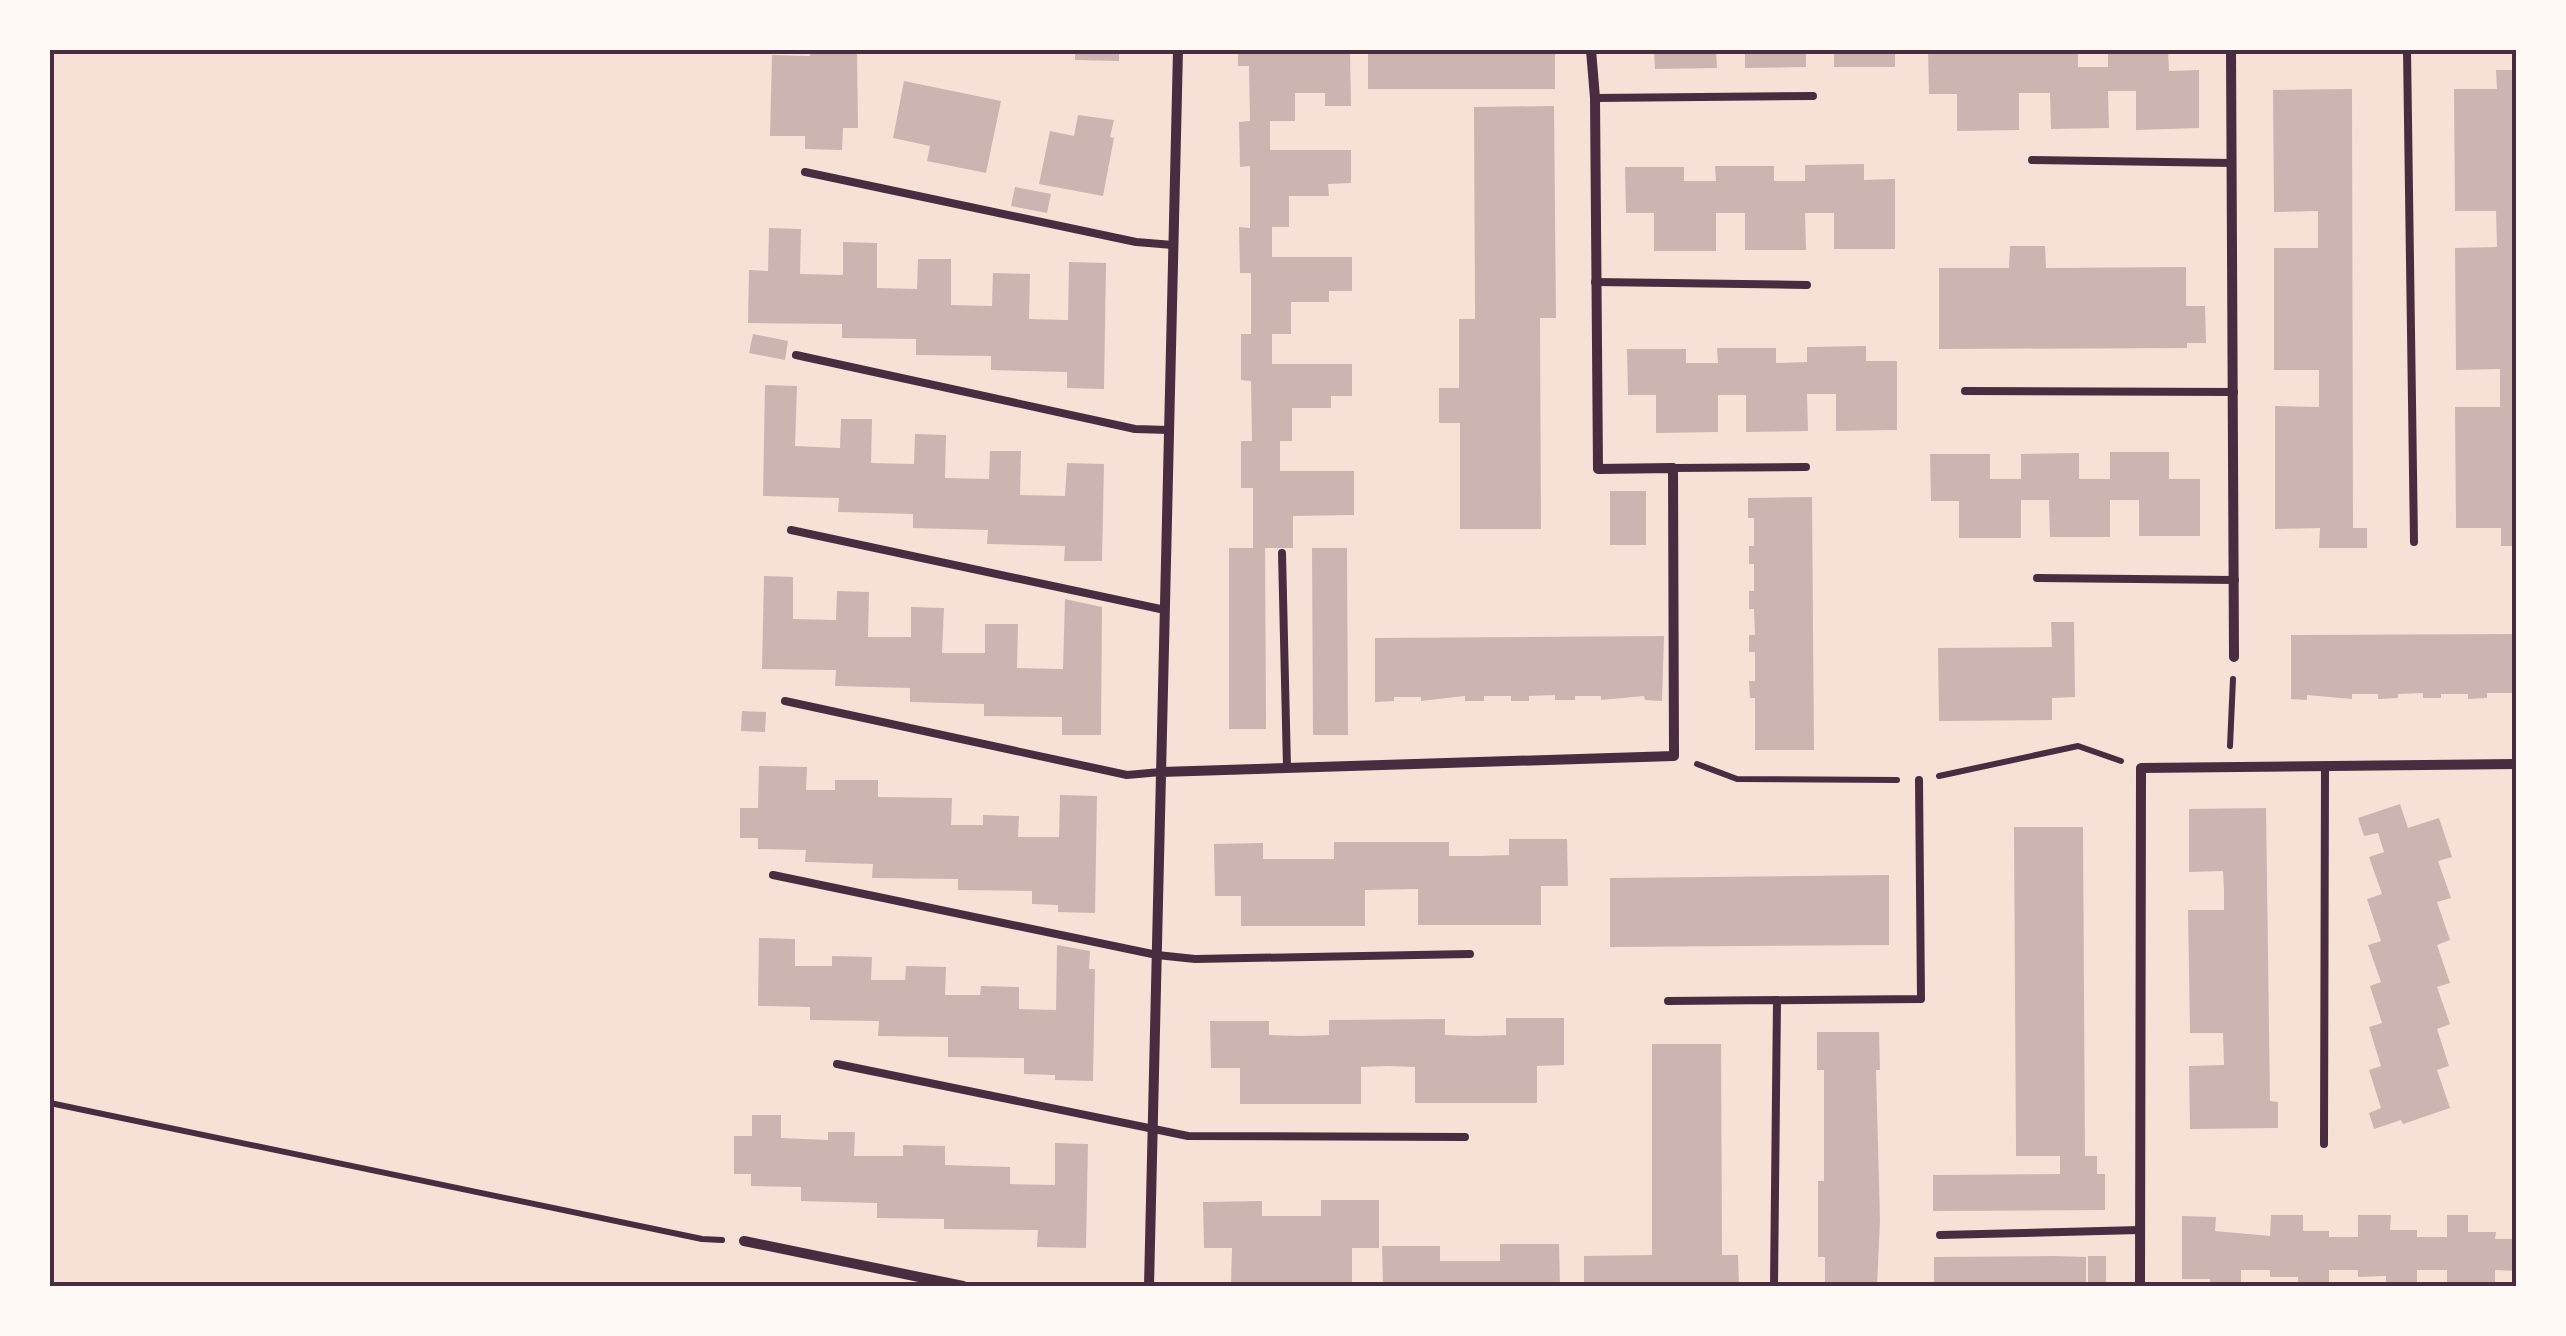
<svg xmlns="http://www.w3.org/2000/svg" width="2566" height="1336" viewBox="0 0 2566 1336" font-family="Bitter,serif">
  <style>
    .building { fill: #ccb4b1 }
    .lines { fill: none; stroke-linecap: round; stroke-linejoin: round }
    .path { stroke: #4a2c40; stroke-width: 6 }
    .service { stroke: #4a2c40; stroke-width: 8 }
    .minor { stroke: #4a2c40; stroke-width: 10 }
    .neatline { fill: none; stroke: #4a2c40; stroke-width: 4 }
  </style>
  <rect width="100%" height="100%" fill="#f7e1d7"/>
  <path class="building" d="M810,50L857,51L858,128H843L842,150L805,149V136H770L772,55L810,56Z
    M1075,50H1119V61L1075,60Z
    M1238,50H1350L1351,106H1325V93H1295V121H1270V150H1351V183L1328,184L1329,196H1289V227H1272V257H1352V291H1329V302H1291V334H1272V364H1352V396H1331V408H1292V441H1280V471H1354V515L1293,516V548H1265L1266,729H1229V548H1253V488H1241V441H1252L1251,381L1241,380V334H1251V273H1240L1239,227L1250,228V166L1240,167L1239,122L1250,121L1249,66H1238Z
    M1654,50H1716L1717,68L1655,69Z
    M1745,50H1806V67L1745,68Z
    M1834,50H1895V67H1834Z
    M1928,50H2078V67H2108V50H2168L2169,71L2199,70V128L2136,130V91H2108L2109,128L2051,129L2050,93H2019V130L1957,131V94H1929Z
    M1555,52V89H1368V53Z
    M2496,70H2516V546H2501V528H2456L2455,407H2500V369L2456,370L2455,248L2497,247L2496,211H2455L2454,89H2497Z
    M904,81L1001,101L986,173L927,161L930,146L893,138Z
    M2352,89L2353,528H2367V548H2319L2320,528L2275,529V406L2319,407V370H2274V248H2318V211L2274,212L2273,90Z
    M1554,106L1556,318H1540L1541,529H1460V423H1439V388H1459V319H1475L1474,107Z
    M1078,115L1114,120L1110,137L1114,138L1103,196L1039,184L1050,131L1074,136Z
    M1864,164V180L1895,179V249H1834V213H1805L1806,250H1745V213H1716V251H1654V213H1626L1625,167H1684V181H1716L1715,166H1774V181H1805V165Z
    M1015,187L1051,194L1047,213L1011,206Z
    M769,228L801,229L800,274L843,275V242L877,243V288L917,289L918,259H951V305L992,306L993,273L1030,274L1029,319L1068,320L1069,262L1106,263L1104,389L1067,388V372L991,370V356L916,355V339L842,338V324L748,323L749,270L768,271Z
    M2010,246H2045L2046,268L2186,267V306H2205L2206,343H2187V348L1939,349V268H2009Z
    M753,334L788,341L785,360L749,353Z
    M1866,346V361H1897V430L1836,431V394H1807L1808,431L1746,432V395H1718V432L1656,433V395H1628L1627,349H1686V363H1718L1717,348H1776V363L1807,362V347Z
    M765,385L797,386L795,446L840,448L841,419H872L871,463L914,464L915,434L946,435L945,478L989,479L990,451H1021L1020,495L1065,496L1067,463L1104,464L1102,561H1064L1065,546L987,544L988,530L913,528V514L838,512L839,498L763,496Z
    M2110,452H2169V479H2200V536H2139V500H2110V537H2050L2049,500H2021V538H1959V501H1931L1930,454H1990V479H2021V454L2079,453V479H2110Z
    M1610,491H1646V545H1610Z
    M1812,497L1814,750H1755V698H1750L1749,681H1755V652H1749V635H1755L1754,609H1749V591H1754V564H1749V546H1754V518H1748V498Z
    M1312,548H1347L1348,735H1313Z
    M764,576L793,577V619L836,620L837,591L869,592L868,637H911V607L944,608L942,653H985V624H1018L1017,668L1063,669L1065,599L1102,607L1101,735H1062V717L984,716V704L910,702V688L835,686L836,670L762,669Z
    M2051,622H2074L2075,697L2052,698V720L1939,721L1938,648L2052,647Z
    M2516,634V693H2487V698L2468,699V694H2441V698H2423V693L2398,694V698L2378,699V694H2352V699L2307,695V700L2291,699V635Z
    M1664,636L1662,701L1645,700L1644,696L1601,700V696H1575V700H1555V695L1529,696V701H1511V696H1484V701H1465V696L1421,701V697H1394V701L1375,702V638Z
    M742,711L766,712L765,732L741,731Z
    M759,766L807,767L806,790H835V780H878V797L952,798L951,825H983V815L1019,816L1018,837H1059L1060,795L1097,796L1095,913L1058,912V905L1032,904V891L958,890V879L872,878L873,864L805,862L806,850L758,849V838H740V808H758Z
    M2400,804L2408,828L2439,818L2452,857L2438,861L2451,898L2437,902L2450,940L2437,945L2450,983L2437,987L2450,1024L2437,1029L2449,1066L2437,1070L2450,1108L2403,1124L2401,1120L2374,1129L2369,1113L2381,1108L2369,1070L2381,1066L2369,1027L2382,1023L2370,986L2381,982L2368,945L2381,941L2367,899L2382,894L2369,857L2384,852L2378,833L2364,836L2358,818Z
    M2266,808L2270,1101L2278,1102V1128L2190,1129L2189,1066L2224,1065L2223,1033H2190L2188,910H2224V890L2223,871L2189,872V809Z
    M2014,827H2083L2085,1156H2097V1174H2105V1210L1933,1211V1175L2060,1174V1156H2016Z
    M1509,839H1567L1568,886H1541V925H1418V889L1365,890V926H1241V896H1215L1214,844L1263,843V859H1334V842H1449V856H1479L1509,855Z
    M1889,875V945L1610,947V878Z
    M759,938L795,939V966H832V956L872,957L871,980H905L906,966L946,967L945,995H980L981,986L1019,987V1009L1056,1010L1057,945L1090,951L1089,969H1095L1093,1081L1055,1080V1075L1024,1074V1058L948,1057V1037L878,1036L879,1021L810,1020V1007L758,1006Z
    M1506,1018H1564V1065L1537,1066V1103H1415V1067L1388,1066L1361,1067V1104H1240V1068H1211L1210,1021H1269V1035L1300,1036L1329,1035V1020L1445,1019V1035L1476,1036L1506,1035Z
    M1817,1032H1879L1880,1070H1876L1880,1220L1877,1286H1825V1257H1818V1181H1824V1070H1817Z
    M1652,1044H1721L1722,1255H1738L1739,1286H1584V1256L1652,1255Z
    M752,1115H781V1138L828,1140V1132H855L854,1156H903V1145L945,1146V1165L1010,1167V1184L1055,1185V1143L1088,1144L1086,1248L1037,1247L1038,1230L944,1229V1219L877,1218V1203L801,1201V1187L751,1186V1174H734V1136H752Z
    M1321,1200H1379V1248H1352V1285H1231L1232,1248H1204L1203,1202L1262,1201V1216H1321Z
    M2271,1215H2303V1231H2329V1237H2358V1215H2391L2390,1230H2417V1237H2447V1215H2468V1232H2496L2495,1239H2516V1271L2495,1270V1286L2447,1283V1270H2417V1286H2386V1276L2358,1277V1270H2329V1286H2298V1277H2270V1270H2241V1286H2210V1279H2182V1216L2216,1217L2215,1231L2270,1236Z
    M1500,1244H1559L1560,1286H1383L1382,1246H1440V1261H1500Z
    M2054,1256L2086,1257V1286H1934V1257Z
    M2088,1256H2106V1286H2088Z"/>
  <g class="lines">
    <path class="path" d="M2230,746L2233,679
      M1697,764L1737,779L1897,780
      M1939,776L2078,746L2121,761
      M50,1103L702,1239L722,1240"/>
    <path class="service" d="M2407,50L2414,542
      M1595,98L1813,96
      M2032,160L2232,163
      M805,172L1136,242L1173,245
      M1595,282L1807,285
      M796,355L1135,429L1169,430
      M1965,391L2234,392
      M1673,468L1806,467
      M791,530L1165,610
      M1282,553L1287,767
      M2037,578L2235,580
      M785,701L1127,775L1161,772
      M773,875L1157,955L1195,959L1470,954
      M1668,1001L1921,999L1919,780
      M837,1064L1188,1136L1465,1137
      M2324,1144L2325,767
      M1940,1235L2140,1230
      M1774,1286L1777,1000"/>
    <path class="minor" d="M2231,50L2234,657
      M1161,772L1674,756L1673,468L1598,469L1595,98L1591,50
      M744,1241L963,1286
      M1149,1286L1178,50
      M2140,1286L2141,768L2516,764"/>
  </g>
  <rect width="2566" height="1336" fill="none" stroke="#fffaf5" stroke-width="105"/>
  <rect x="52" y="52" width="2462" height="1232" class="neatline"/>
</svg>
